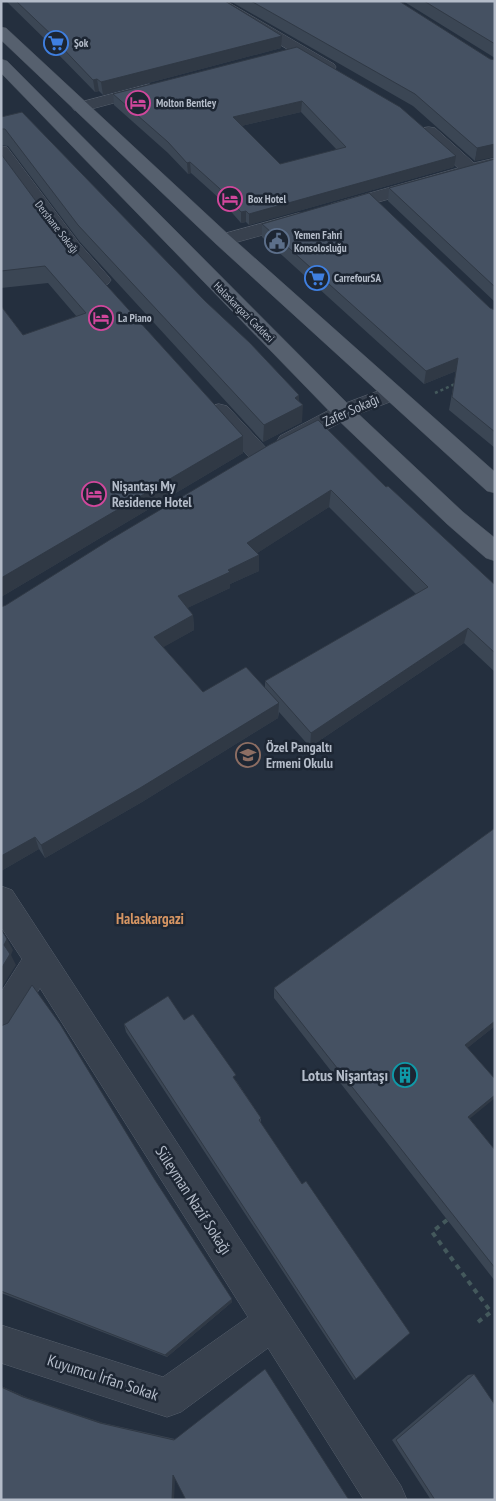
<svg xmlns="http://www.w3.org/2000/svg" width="496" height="1501" viewBox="0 0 496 1501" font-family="'PT Sans Narrow',sans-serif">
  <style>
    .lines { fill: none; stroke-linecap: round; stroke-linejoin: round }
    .minor-casing { stroke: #565f6c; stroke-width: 1 }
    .major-casing { stroke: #414a57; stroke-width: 1 }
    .path-far1 { stroke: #44595c; stroke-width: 2.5; stroke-dasharray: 3 3; stroke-linecap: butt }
    .path { stroke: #44595c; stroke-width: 4; stroke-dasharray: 5 5; stroke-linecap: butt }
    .minor { fill: #38414e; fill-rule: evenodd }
    .major { fill: #56606e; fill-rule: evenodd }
    .wall { fill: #3b4654; fill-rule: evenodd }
    .shaded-wall { fill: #303945 }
    .building { fill: #455162; stroke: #303945; fill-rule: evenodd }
    .labels { text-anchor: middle; stroke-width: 5; stroke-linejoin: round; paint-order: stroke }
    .far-poi-label { font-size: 11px; font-weight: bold; fill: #b4bcc9; stroke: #1d2633; text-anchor: start }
    .far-street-label { font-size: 11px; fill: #b4bcc9; stroke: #1d2633 }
    .street-label { font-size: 14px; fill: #b4bcc9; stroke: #1d2633 }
    .poi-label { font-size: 14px; font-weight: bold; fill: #b4bcc9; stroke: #1d2633; text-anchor: start }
    .neighbourhood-label { font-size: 15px; font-weight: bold; fill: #d59563; stroke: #1d2633 }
    .near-poi-label { font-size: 16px; font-weight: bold; fill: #b4bcc9; stroke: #1d2633; text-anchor: end }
    .near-street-label { font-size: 16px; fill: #b4bcc9; stroke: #1d2633 }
  </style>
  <rect width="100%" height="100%" fill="#242f3e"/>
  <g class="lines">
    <defs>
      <path id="minor" d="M208,1H226L334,64L336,67L334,70H322Z
        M149,84L155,86L157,89L155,92L80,112L74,110L72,107L74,104Z
        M429,127L435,128L474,163L495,158V169L343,212L337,213L331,212L328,208L331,204L458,168L423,136L421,132L423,128Z
        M1,146L7,147L79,243L108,276L111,280L108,284L101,286L94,284L65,251L1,163Z
        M299,213L306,215L308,219L306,223L223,246L216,244L214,240L216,236Z
        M392,386L400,388L403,393L400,398L351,417L296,446L288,449L280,446L277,441L280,436L335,407Z
        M219,404L227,406L268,450L271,455L268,460L260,463L252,460L211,416L208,411L211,406Z
        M1,886L12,890L401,1486L407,1500H364L268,1348L181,1412L167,1417L1,1363V1325L163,1377L248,1317L40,988L12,1032L1,1037V992L22,959L1,927Z"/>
      <path id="major" d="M1,27L6,28L230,236L495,472V493L487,491L216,244L1,40Z
        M1,59L7,61L351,407L463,512L495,538V561L486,558L447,524L335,417L1,73Z"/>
    </defs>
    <use href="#minor" class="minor-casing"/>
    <use href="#major" class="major-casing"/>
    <path class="path-far1" d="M435,393L457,383"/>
    <path class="path" d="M447,1220L432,1232L491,1312L478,1322"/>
    <use href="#minor" class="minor"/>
    <use href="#major" class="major"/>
  </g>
  <path class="wall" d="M6,1H225L281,48L103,95L99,91L95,92L55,51V49Z
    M230,1H399L490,59L495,60L475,161L413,106Z
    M403,1H495V58Z
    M297,47L454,167L249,225L246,222L241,223L220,199L191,173L188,174L168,153L114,105L113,94ZM301,112L337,150L280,164L241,126Z
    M1,117L205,301L299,395V401L302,422L263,442L80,242L8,146L1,145Z
    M1,154L61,235L243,436V453L1,597V306L23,335L77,317L48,283L1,288Z
    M495,159V302L388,201L389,188Z
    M262,224L490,308L495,310V448L449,410L456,371L424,384L262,237Z
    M269,445L386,487L495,585V672L464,643L310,747L279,712L278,718L142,802L45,858L39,849L1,871L6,605ZM329,507L416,594L265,681V688L203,692L163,647L194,630L193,615L187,608L230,588V584L259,571L257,553Z
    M495,828V1026L467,1048L470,1119L495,1150V1281L274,998V988Z
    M184,1020L237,1082L261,1118V1123L356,1379L354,1380L126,1032L124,1024Z
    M1,1026L155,1180L232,1299V1302L167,1357L1,1293Z
    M474,1374L495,1500H431L392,1440L468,1375Z
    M1,1386L28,1398L103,1423L175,1439L174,1500H1Z"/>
  <path class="shaded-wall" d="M282,36L281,48L103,95L101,82Z
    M97,79L99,91L95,92L93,80Z
    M302,101L301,112L233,128V117Z
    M495,144V157L475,161L477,148Z
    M456,156L454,167L249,225V214Z
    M190,162L191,173L188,174L187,163Z
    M246,211V222L241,223V212Z
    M458,358L456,371L424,384L426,371Z
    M299,395V407L303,405L302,422L263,442L264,425L295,398Z
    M243,436V453L1,597V578Z
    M331,490L329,507L248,559L247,543Z
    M259,555V571L230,584V588L179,612L178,596L228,570Z
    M193,615L194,630L155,652L154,637Z
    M468,628L464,643L310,747L311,733Z
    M279,703L278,718L142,802L45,858L41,845Z
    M35,837L39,849L1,871V856Z
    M7,939L13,950L11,955L16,965L1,989V969L4,945Z
    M495,1021V1026L460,1054L465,1045Z
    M495,1095V1098L462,1125L468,1117Z
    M232,1299V1302L167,1357L165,1355Z
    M1,1386L28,1398L103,1423H100L23,1397L1,1387Z
    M175,1474L174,1500H172L173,1475Z"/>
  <path class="building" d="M16,1H225L282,36L101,82L97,79L93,80L53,38H55Z
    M251,1H399L490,59L495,60V144L477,148L415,94Z
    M424,1H495V44Z
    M297,47L400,107L456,156L249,214L246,211L241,212L219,188L190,162L187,163L168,142L113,94ZM302,101L346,147L280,164L233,117Z
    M22,112L205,301L250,343L299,395L295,398L303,405L264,425L78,225L5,129H1V117Z
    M1,154L61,235L243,436L1,578V306L23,335L86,313L45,266L1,271Z
    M495,159V287L389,188Z
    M369,193L490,308L495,310V432L452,397L458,358L426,371L262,224Z
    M318,420L386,487L388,486L495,585V653L468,628L311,733L265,681L428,587L331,490L247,543L259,555L228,570L230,572L178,596L193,615L154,637L203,692L246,667L279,703L140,788L41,845L35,837L1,856V607L6,605L111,539L269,445Z
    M495,828V1021L465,1045L495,1079V1095L468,1117L495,1150V1268L274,988Z
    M1,929L7,939L4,945L10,954L1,969Z
    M32,985L60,1024L155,1180L232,1299L165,1355L1,1291V1026L8,1023Z
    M168,996L184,1020L193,1014L236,1075L233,1077L261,1118L259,1120L302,1184L306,1181L410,1333L356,1379L124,1024Z
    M265,1369L349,1500H186L173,1475L172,1500H1V1387L23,1397L100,1423L174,1440Z
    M474,1374L495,1405V1500H435L396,1440Z"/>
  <defs>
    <symbol id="supermarket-ring" viewBox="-11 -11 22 22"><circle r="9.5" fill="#1d2633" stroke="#3f7fe0" stroke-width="1.5"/><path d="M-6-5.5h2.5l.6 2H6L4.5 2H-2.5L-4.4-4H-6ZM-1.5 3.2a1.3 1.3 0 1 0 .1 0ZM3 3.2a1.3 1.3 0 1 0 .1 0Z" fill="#3f7fe0"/></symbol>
    <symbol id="hotel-ring" viewBox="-11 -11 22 22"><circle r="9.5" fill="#1d2633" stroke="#d1479c" stroke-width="1.5"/><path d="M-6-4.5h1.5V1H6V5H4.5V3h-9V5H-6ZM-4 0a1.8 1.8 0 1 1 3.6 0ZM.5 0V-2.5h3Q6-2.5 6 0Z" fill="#d1479c"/></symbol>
    <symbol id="civic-ring" viewBox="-11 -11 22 22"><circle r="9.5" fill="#1d2633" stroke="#5c6f8a" stroke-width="1.5"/><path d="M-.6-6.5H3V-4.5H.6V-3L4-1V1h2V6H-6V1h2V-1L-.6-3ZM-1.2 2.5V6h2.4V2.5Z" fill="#5c6f8a"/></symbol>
    <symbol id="school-ring" viewBox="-11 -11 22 22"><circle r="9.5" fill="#1d2633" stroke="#8d6e63" stroke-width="1.5"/><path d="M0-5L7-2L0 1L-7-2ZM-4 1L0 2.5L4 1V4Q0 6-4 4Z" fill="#8d6e63"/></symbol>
    <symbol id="building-ring" viewBox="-11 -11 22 22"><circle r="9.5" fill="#1d2633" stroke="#0f9aa8" stroke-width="1.5"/><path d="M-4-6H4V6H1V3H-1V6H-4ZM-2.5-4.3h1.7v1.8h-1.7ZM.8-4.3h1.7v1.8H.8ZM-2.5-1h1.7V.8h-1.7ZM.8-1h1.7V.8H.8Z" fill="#0f9aa8"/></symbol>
  </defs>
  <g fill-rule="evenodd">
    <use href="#supermarket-ring" x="42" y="29" width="28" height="28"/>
    <use href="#hotel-ring" x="124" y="89" width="28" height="28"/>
    <use href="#hotel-ring" x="216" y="185" width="28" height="28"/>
    <use href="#civic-ring" x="263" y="227" width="28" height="28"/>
    <use href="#supermarket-ring" x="303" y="264" width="28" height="28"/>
    <use href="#hotel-ring" x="87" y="304" width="28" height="28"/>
    <use href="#hotel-ring" x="80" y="480" width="28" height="28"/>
    <use href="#school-ring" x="234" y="741" width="28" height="28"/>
    <use href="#building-ring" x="391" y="1061" width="28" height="28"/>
  </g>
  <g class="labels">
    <g class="far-poi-label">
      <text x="74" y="47">Şok</text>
      <text x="156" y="107">Molton Bentley</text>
      <text x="248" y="203">Box Hotel</text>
      <text x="294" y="239">Yemen Fahri<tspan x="294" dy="13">Konsolosluğu</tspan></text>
      <text x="334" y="282">CarrefourSA</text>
      <text x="118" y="322">La Piano</text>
    </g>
    <g class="far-street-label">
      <text transform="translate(57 227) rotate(52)" y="4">Dershane Sokağı</text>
      <text transform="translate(244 312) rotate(45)" y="4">Halaskargazi Caddesi</text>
    </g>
    <g class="street-label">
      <text transform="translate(351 410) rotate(-24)" y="5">Zafer Sokağı</text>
    </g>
    <g class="poi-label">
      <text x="112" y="491">Nișantașı My<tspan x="112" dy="16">Residence Hotel</tspan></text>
      <text x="266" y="752">Özel Pangaltı<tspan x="266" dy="16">Ermeni Okulu</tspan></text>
    </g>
    <g class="neighbourhood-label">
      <text x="150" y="924">Halaskargazi</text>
    </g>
    <g class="near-poi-label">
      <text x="388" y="1081">Lotus Nişantaşı</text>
    </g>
    <g class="near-street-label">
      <text transform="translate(194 1200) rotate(57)" y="6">Süleyman Nazif Sokağı</text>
      <text transform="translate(103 1377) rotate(18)" y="6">Kuyumcu İrfan Sokak</text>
    </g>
  </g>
  <rect width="496" height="1501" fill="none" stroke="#b4bcc9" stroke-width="5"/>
</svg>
